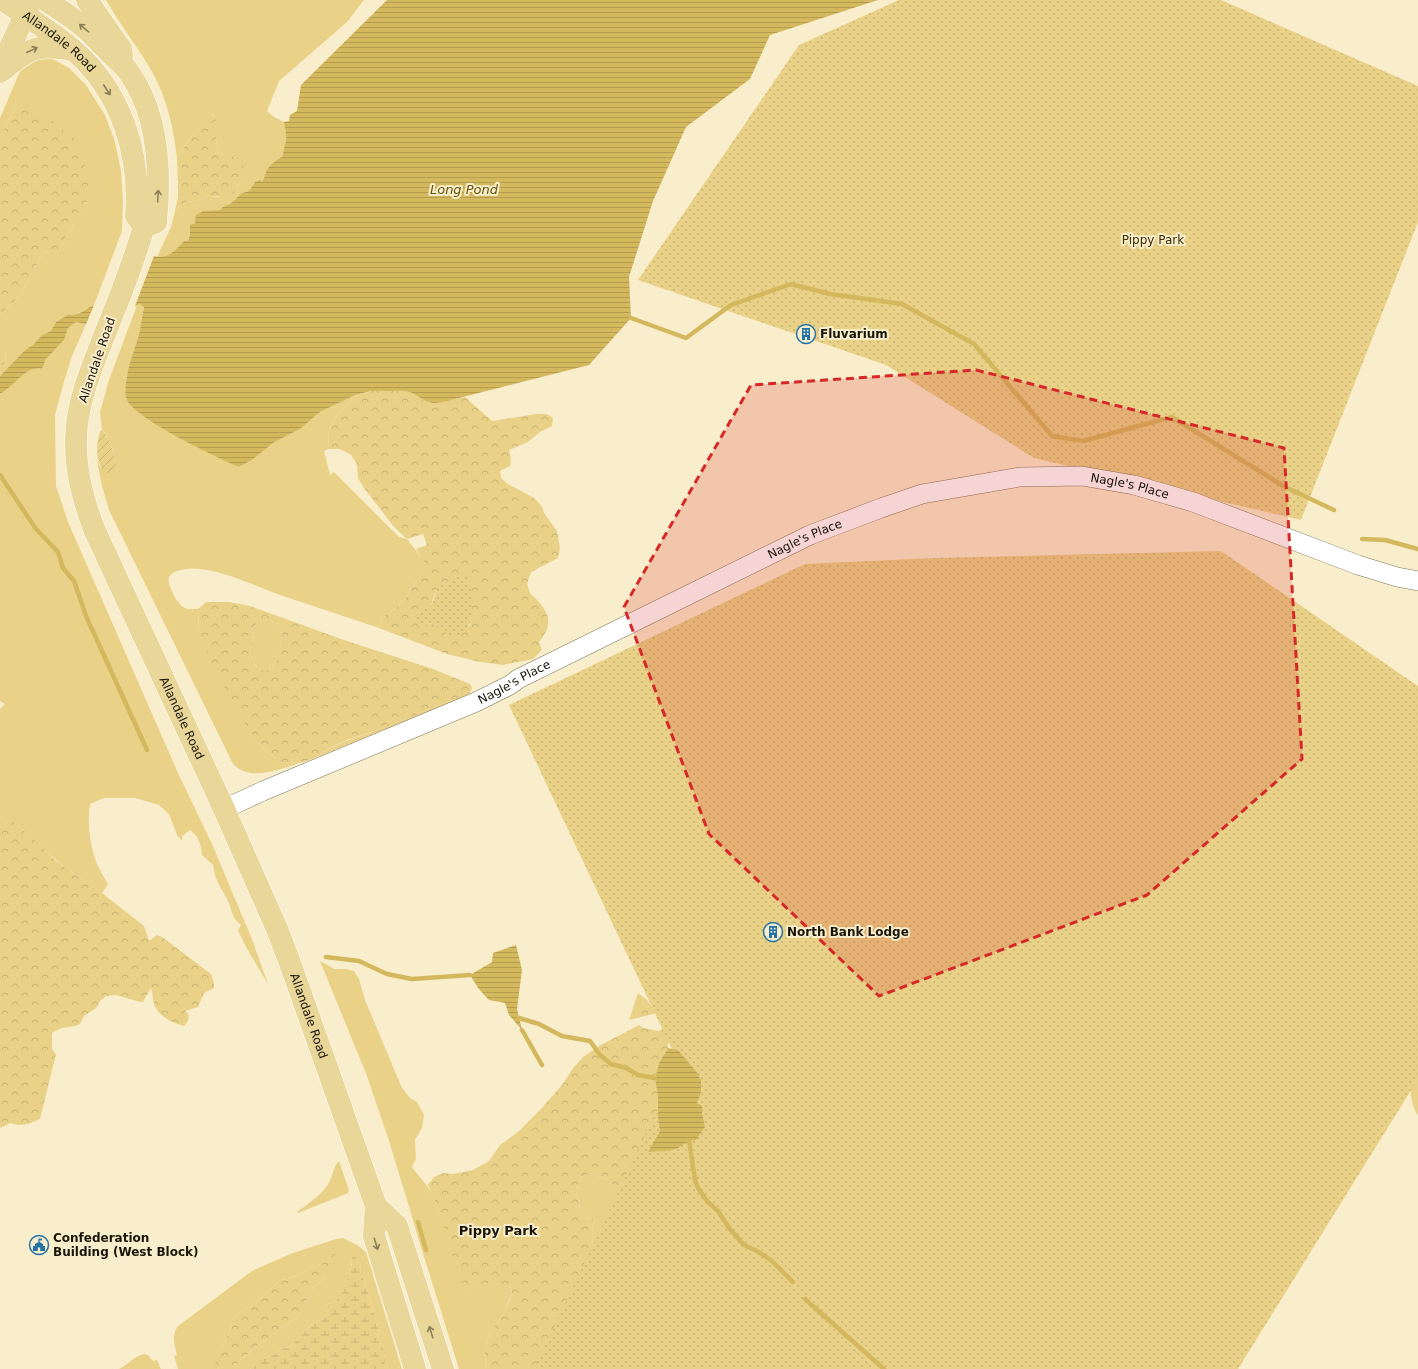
<svg xmlns="http://www.w3.org/2000/svg" width="1418" height="1369" viewBox="0 0 1418 1369" font-family="'DejaVu Sans',sans-serif">
  <style>
    .grass { fill: #e9d288 }
    .forest { fill: url(#forest-crowns); fill-rule: evenodd }
    .wetland { fill: url(#wetland-marsh) }
    .park { fill: url(#park-dots) }
    .garden { fill: url(#garden-furrows) }
    .water { fill: url(#water-rules) }
    .lines { fill: none; stroke-linecap: round; stroke-linejoin: round }
    .stream { stroke: #d4b85d; stroke-width: 4.5 }
    .minor-casing { stroke: #7e7556; stroke-width: 20 }
    .major-casing { stroke: #fff; stroke-width: 23 }
    .minor { stroke: #fff; stroke-width: 19 }
    .major { stroke: #e9d699; stroke-width: 22 }
    .oneway { stroke: #8b7f58 }
    .marked { fill: #d62828; fill-opacity: 0.2; stroke: #d62828; stroke-width: 3; stroke-dasharray: 8 5; stroke-linejoin: round }
    .labels { text-anchor: middle; stroke-width: 4; stroke-linejoin: round; paint-order: stroke }
    .street-label { font-size: 12px; fill: #181408; stroke: #f9eecc }
    .park-label { font-size: 12px; fill: #3b2f06; stroke: #f9eecc }
    .poi-label { font-size: 12px; font-weight: bold; fill: #181408; stroke: #f9eecc; text-anchor: start }
    .water-label { font-size: 13px; font-style: italic; fill: #66530b; stroke: #f9eecc }
    .neighbourhood-label { font-size: 13px; font-weight: bold; fill: #181408; stroke: #f9eecc }
  </style>
  <defs>
    <pattern id="forest-crowns" width="20" height="18" patternUnits="userSpaceOnUse"><rect width="20" height="18" fill="#e9d288"/><path d="M2 6a3 3 0 1 1 6 0M12 15a3 3 0 1 1 6 0" fill="none" stroke="#c7b374"/></pattern>
    <pattern id="wetland-marsh" width="20" height="14" patternUnits="userSpaceOnUse"><rect width="20" height="14" fill="#e9d288"/><path d="M1 5h8M5 5V1M11 12h8M15 12V8" fill="none" stroke="#c7b374"/></pattern>
    <pattern id="park-dots" width="8" height="8" patternUnits="userSpaceOnUse"><rect width="8" height="8" fill="#e9d288"/><path d="M2 2h.1M6 6h.1" fill="none" stroke="#c7b374" stroke-width="1.8" stroke-linecap="round"/></pattern>
    <pattern id="garden-furrows" width="10" height="10" patternUnits="userSpaceOnUse"><rect width="10" height="10" fill="#e9d288"/><path d="M-1 1l2-2M0 10L10 0M9 11l2-2" fill="none" stroke="#c7b374"/></pattern>
    <pattern id="water-rules" width="6" height="5" patternUnits="userSpaceOnUse"><rect width="6" height="5" fill="#d4b85d"/><path d="M0 2.5h6" fill="none" stroke="#b59d4f"/></pattern>
  </defs>
  <rect width="100%" height="100%" fill="#f9eecc"/>
  <path class="grass" d="M106,0H364L347,22L279,81L267,111L274,117L284,122C284,128 287,133 286,139C285,146 283,149 283,156C277,160 269,167 266,173C264,176 265,178 262,182H255L249,191L242,193L230,204L223,207L220,210H216L190,226V234L188,241H184C177,249 168,259 157,257L171,227L175,211L185,202L199,200L210,196L219,197L236,187L241,182L224,156L218,152L216,140V117L212,114L188,141L177,159C174,130 168,103 155,77C140,50 121,26 106,0Z
    M35,58L53,59L69,68L86,85L105,115L115,142L121,171L123,200L122,231L94,305C86,308 78,316 69,314L56,322L51,331L42,335L33,345L26,349L0,376V367L5,363L6,352H0V314L20,296L43,252L58,251L88,200V173L16,105L0,137V118L21,69Z
    M140,304L144,306L139,334L126,379V399L218,457L239,467L252,460L273,443L300,429L320,412L355,395L371,391C367,393 361,394 356,396C347,402 332,420 329,431C328,437 329,443 329,449L324,451L330,475L334,472L399,537L407,539L425,562L421,576L415,583L404,600L395,609L382,618L379,628C347,617 315,607 283,596C257,587 208,562 181,570C177,571 170,573 169,578C167,585 177,603 183,607C187,610 193,609 198,609L199,629L256,742L282,763L303,762C282,768 251,783 233,764L109,510L102,486L97,461L101,468L117,466L113,450L106,434L102,430L100,412L109,380L136,308L135,306Z
    M76,322L86,324L72,356L63,385L55,415L56,486L68,522L178,773L212,844L252,939L268,984L246,947L238,930L241,925C231,918 233,911 228,901C221,887 215,881 213,865L202,855C201,844 199,837 190,830L182,836V841L177,835L169,814L159,805L135,798H104L90,804C87,823 90,846 97,864C100,871 104,877 108,884L102,893C86,882 69,871 54,858C35,842 24,826 0,817V709L5,704L0,701V394C4,391 8,389 11,386C20,378 29,366 42,369L46,359L64,340L68,328Z
    M270,620L279,624L283,631L280,648V655L272,668L265,670L258,668L252,662L250,649L254,640L252,630L258,621Z
    M469,695L315,758C338,741 360,737 385,727C413,716 440,704 469,695Z
    M320,961L334,969H346L354,971L359,979L365,1000L402,1088L410,1098L417,1102L424,1115L422,1128L415,1140L416,1159L412,1167C419,1177 427,1184 433,1195L468,1293C472,1277 501,1285 512,1288L510,1298L504,1313L490,1333L484,1351L487,1369H459L417,1234L414,1223L389,1141L367,1076Z
    M638,993L646,999L657,1013L629,1020Z
    M1418,1074V1115C1412,1109 1409,1090 1412,1082C1413,1079 1416,1076 1418,1074Z
    M339,1161L349,1190L348,1193L298,1213L297,1212C308,1204 324,1193 330,1181C333,1175 334,1165 339,1161Z
    M590,1173L608,1180L614,1186L627,1187L593,1267L592,1233L594,1220L586,1218L580,1207L576,1192L581,1178Z
    M343,1238L357,1245L366,1252L402,1369H384C386,1356 383,1347 377,1336L380,1333L365,1282L361,1275L360,1263L352,1255C353,1268 346,1290 337,1300C335,1302 331,1303 328,1304L325,1318L313,1323L290,1347L281,1349L274,1355L257,1360L250,1369H235L238,1362L261,1343L297,1317L314,1287L325,1278L335,1253L319,1265L288,1279L280,1280L257,1302L235,1316L230,1330L220,1350L216,1363L219,1369H178L174,1356L177,1355C174,1343 171,1336 178,1326L252,1271L290,1254L336,1239Z
    M144,1354L148,1355L153,1361L157,1360L161,1369H119C128,1365 134,1356 144,1354Z"/>
  <path class="forest" d="M16,105L45,115L75,139L88,173V200L58,251L43,252L20,296L0,314V137Z
    M211,114L216,117V140L218,152L224,156L240,158L243,167L246,170L241,182L236,187L235,192L227,197L210,196L199,200L185,202L175,211L178,197V183L177,159L188,141Z
    M6,351L5,363L0,367V352Z
    M371,391H400L410,392L424,400L455,399L465,397L492,421L536,414H547L553,418L552,426L540,432L528,442L509,450L511,459L510,466L500,471L501,478L508,484L534,498L541,505L544,513L557,531L560,548L558,558L531,572L527,584C528,586 529,590 530,593C532,596 537,599 539,602C552,618 551,627 539,642L542,650L533,659L503,665L480,662L447,654L379,628L382,618L395,609L404,600L415,583L421,576L424,562L416,549L427,545L423,534L407,539L394,527L364,488L358,478L357,464L351,455L340,449H329C329,443 328,437 329,431C332,420 347,402 356,396C361,394 367,393 371,391ZM461,575L469,583L471,584L472,600L470,625L462,633L429,623L427,609C434,604 431,603 434,596C440,584 450,580 461,575Z
    M206,602H229L250,606L344,640L433,669L470,684L472,688L469,695L448,702L383,728L344,741L325,751L315,758L303,762L282,763L256,742L213,668L199,629L198,609ZM270,620L279,624L283,631L280,648V655L272,668L265,670L258,668L252,662L250,649L254,640L252,630L258,621Z
    M0,817L13,822L33,838L53,858L73,873L102,893L144,926L149,941L157,935L162,937L211,974L214,983V988L204,993L198,1007L185,1011L189,1015L188,1021L184,1026C172,1023 158,1016 154,1004C152,998 153,993 151,988L143,1002H140L116,995L106,996L100,1001L96,1008L84,1016L80,1024L75,1026L62,1028L52,1033V1049L56,1054L40,1119C29,1124 22,1127 10,1123L1,1128L0,1127Z
    M640,1000L651,1008L653,1012L636,1017L637,1006Z
    M639,1025L643,1028L659,1031L667,1025L671,1039L668,1044V1048L659,1063L655,1078L658,1097V1116L627,1187L614,1186L608,1180L590,1173L581,1178L576,1192L580,1207L586,1218L594,1220L592,1233L593,1267L652,1369H487L484,1351L490,1333L504,1313L510,1300L512,1288C500,1285 472,1277 468,1294C449,1260 446,1220 428,1185L434,1177L443,1173L453,1174L473,1170L489,1161L500,1145L517,1133L540,1110L562,1085L574,1067L583,1057L599,1046Z
    M335,1253L336,1258L333,1269L325,1278L314,1287L297,1317L261,1343L238,1362L235,1369H219L215,1363L220,1350L230,1330L235,1316L257,1302L280,1280L288,1279L319,1265Z"/>
  <path class="wetland" d="M352,1254L360,1263L361,1275L365,1282L380,1333L377,1336C383,1347 387,1356 384,1369H250L257,1360L274,1355L281,1349L290,1347L313,1323L325,1318L328,1304C331,1303 335,1302 337,1300C346,1289 353,1268 352,1254Z"/>
  <path class="park" d="M899,0H1221L1418,86V222L1301,520L1034,458L886,365L638,280L799,45Z
    M1221,551L1418,686V1079L1238,1369H536L535,1367L679,1064L509,705L805,564L935,558Z
    M461,575H465L469,578V583L472,585C472,599 475,624 463,633C460,635 454,636 451,638L446,635L445,628L429,623L426,626L414,617L424,608L427,609C435,603 432,601 436,593C440,583 452,579 461,575Z"/>
  <path class="garden" d="M102,430C111,439 114,454 117,466C114,471 111,473 105,473C95,462 96,445 100,431Z"/>
  <path class="water" d="M387,0H878L770,35L750,79L686,127L653,201L629,277L631,318L589,365L443,402L433,403L424,400L410,392L400,391H371L355,395L320,412L300,429L273,443L252,460L239,467C220,459 128,416 126,397C123,377 134,353 139,334C141,325 142,316 144,307L140,304L135,306L154,256C167,260 176,250 184,241H188L190,234V225L195,223L196,215L204,211L220,210L223,207L230,204L242,193L249,191L255,182L260,180L262,182C265,178 264,176 266,172C269,165 277,160 283,156C283,149 285,146 286,139C287,133 284,128 284,122L289,121L290,115L297,111L301,85Z
    M94,305L86,324L76,322L68,328L64,340L46,359L42,369C29,366 20,378 11,386C8,389 4,391 0,394V376L26,349L33,345L42,335L51,331L56,322L69,314C78,317 86,308 94,305Z
    M516,945L522,970L517,1009L522,1030L509,1015L505,1003L489,1000L478,988L470,975L492,962L493,953Z
    M668,1048L678,1050L696,1071L701,1080V1092L697,1103L702,1106V1113L705,1127L696,1140C686,1141 685,1144 678,1148C669,1152 657,1151 648,1152L660,1131L658,1116V1097L655,1078L659,1063Z"/>
  <g class="lines">
    <path class="stream" d="M631,318L686,338L731,305L791,284L830,294L902,304L974,344L1052,436L1083,441L1172,417L1285,487L1334,510
      M0,475L36,529L58,552L63,568L74,581L86,616L147,750
      M1362,539L1385,540L1418,549
      M326,957L359,961L387,974L412,979L470,975
      M519,1018L539,1024L562,1036L590,1041L600,1055L611,1064L626,1068L638,1075L655,1078
      M522,1030L542,1065
      M689,1140L695,1180L698,1188L707,1201L718,1211L729,1228L744,1245L757,1251L772,1261L793,1282
      M418,1222L426,1250
      M805,1299L884,1369"/>
    <defs>
      <g id="minor">
        <path id="s1" d="M224,809L263,791L476,702L510,685L518,679L810,535L881,508L922,494L1020,477L1082,476L1134,485L1193,502L1358,565L1397,577L1418,581"/>
      </g>
      <g id="major">
        <path id="s2" d="M3,0C26,16 50,31 72,49C121,90 141,154 136,216L144,227"/>
        <path id="s3" d="M45,0C59,9 75,19 87,30C95,38 103,46 111,54C118,61 125,65 130,74C159,116 161,172 156,222L144,227C134,259 123,290 110,321C96,358 77,397 76,438C75,470 83,499 94,529L224,809L277,929L290,963L376,1206L374,1236L415,1369"/>
        <path d="M87,0L121,49L122,56"/>
        <path d="M0,70L31,1"/>
        <path d="M0,72C30,49 34,43 73,50"/>
        <path d="M376,1206L397,1226L443,1369"/>
      </g>
    </defs>
    <use href="#minor" class="minor-casing"/>
    <use href="#major" class="major-casing"/>
    <use href="#minor" class="minor"/>
    <use href="#major" class="major"/>
  </g>
  <defs><path id="oneway-shaft" d="M-6 0H5M1.5-3L5.5 0L1.5 3" fill="none" stroke-width="1.6" stroke-linecap="round" stroke-linejoin="round"/></defs>
  <g class="oneway">
    <use href="#oneway-shaft" transform="translate(84 28) rotate(-140)"/>
    <use href="#oneway-shaft" transform="translate(32 50) rotate(-25)"/>
    <use href="#oneway-shaft" transform="translate(107 90) rotate(57)"/>
    <use href="#oneway-shaft" transform="translate(158 196) rotate(-87)"/>
    <use href="#oneway-shaft" transform="translate(376 1244) rotate(73)"/>
    <use href="#oneway-shaft" transform="translate(431 1332) rotate(-108)"/>
  </g>
  <path class="marked" d="M976,370L1284,448L1302,759L1147,895L879,996L709,834L624,607L751,385Z"/>
  <defs>
    <symbol id="building-ring" viewBox="-11 -11 22 22"><circle r="9.5" fill="#f9eecc" stroke="#2572a5" stroke-width="1.5"/><path d="M-4-6H4V6H1V3H-1V6H-4ZM-2.5-4.3h1.7v1.8h-1.7ZM.8-4.3h1.7v1.8H.8ZM-2.5-1h1.7V.8h-1.7ZM.8-1h1.7V.8H.8Z" fill="#2572a5"/></symbol>
    <symbol id="civic-ring" viewBox="-11 -11 22 22"><circle r="9.5" fill="#f9eecc" stroke="#2572a5" stroke-width="1.5"/><path d="M-.6-6.5H3V-4.5H.6V-3L4-1V1h2V6H-6V1h2V-1L-.6-3ZM-1.2 2.5V6h2.4V2.5Z" fill="#2572a5"/></symbol>
  </defs>
  <g fill-rule="evenodd">
    <use href="#building-ring" x="795" y="323" width="22" height="22"/>
    <use href="#building-ring" x="762" y="921" width="22" height="22"/>
    <use href="#civic-ring" x="28" y="1234" width="22" height="22"/>
  </g>
  <g class="labels">
    <g class="street-label">
      <text dy="4" stroke="none"><textPath href="#s2" startOffset="70">Allandale Road</textPath></text>
      <text transform="translate(97 360) rotate(-71)" y="4">Allandale Road</text>
      <text dy="4" stroke="none"><textPath href="#s1" startOffset="977">Nagle's Place</textPath></text>
      <text dy="4" stroke="none"><textPath href="#s1" startOffset="641">Nagle's Place</textPath></text>
      <text dy="4" stroke="none"><textPath href="#s1" startOffset="317">Nagle's Place</textPath></text>
      <text dy="4" stroke="none"><textPath href="#s3" startOffset="804">Allandale Road</textPath></text>
      <text dy="4" stroke="none"><textPath href="#s3" startOffset="1128">Allandale Road</textPath></text>
    </g>
    <g class="park-label">
      <text x="1153" y="244">Pippy Park</text>
    </g>
    <g class="poi-label">
      <text x="820" y="338">Fluvarium</text>
      <text x="787" y="936">North Bank Lodge</text>
      <text x="53" y="1242">Confederation<tspan x="53" dy="14">Building (West Block)</tspan></text>
    </g>
    <g class="water-label">
      <text x="464" y="194">Long Pond</text>
    </g>
    <g class="neighbourhood-label">
      <text x="498" y="1235">Pippy Park</text>
    </g>
  </g>
</svg>
